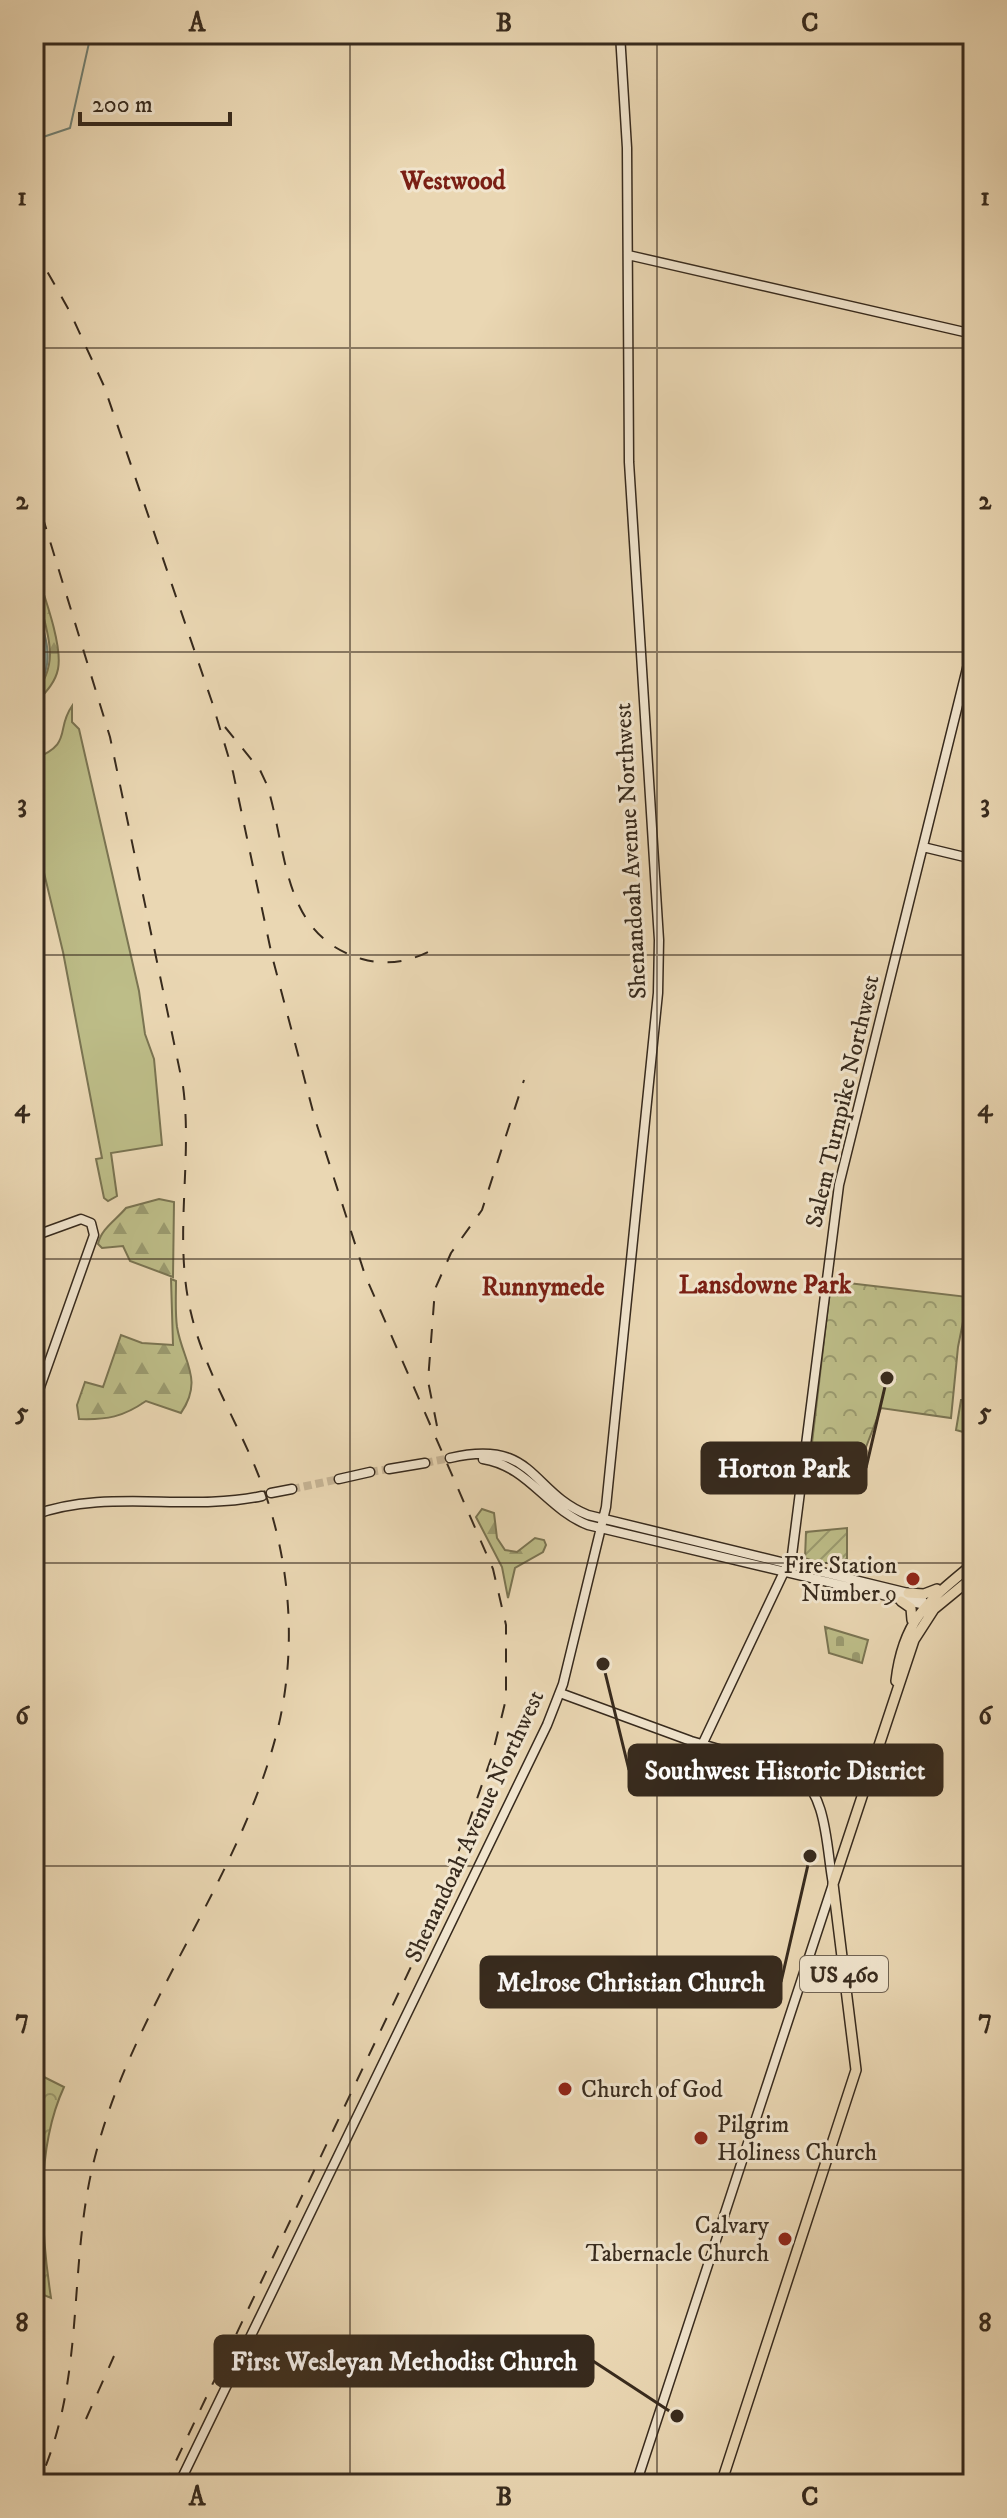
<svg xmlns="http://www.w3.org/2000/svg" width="1007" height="2518" viewBox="0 0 1007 2518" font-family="'IM FELL DW Pica',serif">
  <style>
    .grass { fill: #bdbd88; stroke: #7a7452; stroke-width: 2 }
    .forest { fill: url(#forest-firs); stroke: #7a7452; stroke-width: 2 }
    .cemetery { fill: url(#cemetery-stones); stroke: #7a7452; stroke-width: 2 }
    .park { fill: url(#park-crowns); stroke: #7a7452; stroke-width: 2 }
    .garden { fill: url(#garden-furrows); stroke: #7a7452; stroke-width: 2 }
    .water { fill: #98b9ae; stroke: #718074; stroke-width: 2 }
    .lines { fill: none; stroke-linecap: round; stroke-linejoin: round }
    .stream { stroke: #718074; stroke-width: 2 }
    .secondary-tunnel { stroke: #c6b495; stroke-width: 8; stroke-dasharray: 8 4; stroke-linecap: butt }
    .secondary-casing { stroke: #372a1d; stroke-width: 11 }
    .primary-casing { stroke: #372a1d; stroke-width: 12 }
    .secondary { stroke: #f1e5ce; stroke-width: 8 }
    .primary { stroke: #ead7b3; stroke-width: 9 }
    .rail { stroke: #372a1d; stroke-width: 2; stroke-dasharray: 14 14; stroke-linecap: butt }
    .grid { fill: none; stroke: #372a1d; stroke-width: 2; stroke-opacity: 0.55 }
    .poi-dot { fill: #8f2418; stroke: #f1e5ce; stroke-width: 3 }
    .labels { text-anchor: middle; stroke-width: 6; stroke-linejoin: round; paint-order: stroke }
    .shield { fill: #f1e5ce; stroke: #6f6252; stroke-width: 2 }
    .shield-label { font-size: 22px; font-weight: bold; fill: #372a1d }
    .street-label { font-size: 24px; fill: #372a1d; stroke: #f1e5ce }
    .poi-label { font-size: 24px; fill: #372a1d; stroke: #f1e5ce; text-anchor: end }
    .neighbourhood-label { font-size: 26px; font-weight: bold; fill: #7a1f14; stroke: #f1e5ce }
    .leader { fill: none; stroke: #372a1d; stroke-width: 3 }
    .callout-dot { fill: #372a1d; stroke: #f1e5ce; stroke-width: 3 }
    .callout { fill: #372a1d; stroke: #372a1d; stroke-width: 3 }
    .callout-label { font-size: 26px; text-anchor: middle; font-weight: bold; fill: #fff }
    .neatline { fill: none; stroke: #372a1d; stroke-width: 3 }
    .grid-label { font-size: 26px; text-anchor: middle; font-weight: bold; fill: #372a1d }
  </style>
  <defs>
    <pattern id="forest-firs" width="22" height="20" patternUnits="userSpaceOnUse" patternTransform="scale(2)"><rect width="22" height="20" fill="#bdbd88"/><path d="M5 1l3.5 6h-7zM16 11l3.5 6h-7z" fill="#9a9a6f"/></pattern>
    <pattern id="cemetery-stones" width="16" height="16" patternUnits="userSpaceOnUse" patternTransform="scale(2)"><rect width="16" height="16" fill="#bdbd88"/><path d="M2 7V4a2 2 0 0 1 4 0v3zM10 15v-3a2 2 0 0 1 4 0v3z" fill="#9a9a6f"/></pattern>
    <pattern id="park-crowns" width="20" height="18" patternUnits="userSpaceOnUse" patternTransform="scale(2)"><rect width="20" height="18" fill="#bdbd88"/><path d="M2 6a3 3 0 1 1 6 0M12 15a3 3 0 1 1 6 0" fill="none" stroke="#9a9a6f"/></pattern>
    <pattern id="garden-furrows" width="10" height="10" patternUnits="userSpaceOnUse" patternTransform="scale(2)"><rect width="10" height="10" fill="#bdbd88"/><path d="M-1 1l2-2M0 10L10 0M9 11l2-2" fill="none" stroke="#9a9a6f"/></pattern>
  </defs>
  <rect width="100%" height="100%" fill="#ead7b3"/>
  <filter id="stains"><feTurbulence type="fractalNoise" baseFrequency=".0025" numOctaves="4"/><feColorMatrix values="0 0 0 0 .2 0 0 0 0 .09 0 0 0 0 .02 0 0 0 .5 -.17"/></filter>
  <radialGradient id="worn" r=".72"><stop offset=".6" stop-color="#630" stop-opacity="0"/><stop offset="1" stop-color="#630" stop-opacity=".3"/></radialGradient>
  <path class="grass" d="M72,706V722L79,729L139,991L145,1034L154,1059L162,1145L111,1153L117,1196L108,1201L104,1198L96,1159L102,1158L63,952L34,831V759C74,743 55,730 72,706Z"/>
  <path class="forest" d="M34,564C42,590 63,644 58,669C55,684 44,694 34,705V695C70,652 34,615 34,564Z
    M159,1199L174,1202L173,1277L130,1261L123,1246L102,1248L98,1244C101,1229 116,1220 126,1208Z
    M171,1279L176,1281C176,1296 175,1312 177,1327C183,1362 204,1379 181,1413L146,1401C123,1417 107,1420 79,1419L77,1405L85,1382L103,1387L121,1335L142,1343L173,1345Z
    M482,1509L494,1513L497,1538L505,1550L517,1552L535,1538L544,1540L546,1545L543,1552L515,1568L508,1598L502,1567L476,1517Z"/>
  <path class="cemetery" d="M825,1627L868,1640L862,1663L829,1653Z"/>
  <path class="park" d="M831,1281L968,1297L958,1347L951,1418L881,1408L853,1481L808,1477Z
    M961,1400H973L970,1434L956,1430Z
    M34,2072L64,2087C35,2150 41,2232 51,2298L34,2291Z"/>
  <path class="garden" d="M847,1528V1559L821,1564L805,1558L806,1532Z"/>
  <path class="water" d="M34,600C44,631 59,664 34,691Z"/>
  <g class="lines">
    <path class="stream" d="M34,140L70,128L91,34"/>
    <path class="secondary-tunnel" d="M425,1463L450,1458
      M370,1472L389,1469
      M292,1489L339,1479"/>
    <defs>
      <path id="secondary" d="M628,255L973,334
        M923,847L973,859
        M34,1236L81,1219L91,1223L94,1235L34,1404
        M450,1458C535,1438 530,1492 588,1515L908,1593L921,1598L925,1605
        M483,1459C528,1466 547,1509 588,1525L925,1605
        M389,1469L425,1463
        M339,1479L370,1472
        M271,1493L292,1489
        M34,1515C107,1488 187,1512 262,1496
        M560,1693L691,1741L795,1771C828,1795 826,1847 833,1884L636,2484
        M702,1745L792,1555L839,1185L973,644
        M179,2484L547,1725L563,1684L606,1507L658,993L659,940L629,462L627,148L620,34"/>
      <path id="primary" d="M908,1593L924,1594L937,1589
        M901,1601L911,1608L912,1620
        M896,1681C903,1620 928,1601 973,1564
        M721,2484L856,2070L833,1884L914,1640L934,1609L973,1577"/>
    </defs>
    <use href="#secondary" class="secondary-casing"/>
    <use href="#primary" class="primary-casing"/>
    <use href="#secondary" class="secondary"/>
    <use href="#primary" class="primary"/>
    <path class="rail" d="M34,248L70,312L104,386L212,702L233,772L272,956L315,1119L365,1275L493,1569L506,1625V1699L492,1756L438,1910L165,2484
      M34,489L110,737L183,1086C193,1161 173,1239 191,1313C203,1365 232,1413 253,1462C289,1545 299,1640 278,1728C241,1878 135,2004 96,2153C66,2264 88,2376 38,2484
      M225,727L260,770L267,785C288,852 281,935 362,959C390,967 416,960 439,946
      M437,1426L428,1381L435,1289L451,1253L482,1210L524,1080
      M86,2419L114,2356"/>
  </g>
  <path class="grid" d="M350,34V2484M657,34V2484M34,348H973M34,652H973M34,955H973M34,1259H973M34,1563H973M34,1866H973M34,2170H973"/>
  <g class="poi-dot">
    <circle cx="913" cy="1579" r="8"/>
    <circle cx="565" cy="2089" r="8"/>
    <circle cx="701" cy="2138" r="8"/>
    <circle cx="785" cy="2239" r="8"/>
  </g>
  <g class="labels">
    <rect class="shield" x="800" y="1956" width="88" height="36" rx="6"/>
    <g class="shield-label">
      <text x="844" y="1982">US 460</text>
    </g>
    <g class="street-label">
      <text transform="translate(630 851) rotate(-93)" y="8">Shenandoah Avenue Northwest</text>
      <text transform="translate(842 1101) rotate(-77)" y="8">Salem Turnpike Northwest</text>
      <text transform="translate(474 1826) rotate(-65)" y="8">Shenandoah Avenue Northwest</text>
    </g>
    <g class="poi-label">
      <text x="897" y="1573">Fire Station<tspan x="897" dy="28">Number 9</tspan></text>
      <text x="581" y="2097" text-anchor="start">Church of God</text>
      <text x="717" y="2132" text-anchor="start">Pilgrim<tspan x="717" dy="28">Holiness Church</tspan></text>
      <text x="769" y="2233">Calvary<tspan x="769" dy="28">Tabernacle Church</tspan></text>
    </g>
    <g class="neighbourhood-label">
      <text x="453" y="189">Westwood</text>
      <text x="765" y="1293">Lansdowne Park</text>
      <text x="543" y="1295">Runnymede</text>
    </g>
  </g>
  <path class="leader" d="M887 1378L866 1468M603 1664L629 1770M810 1856L781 1982M677 2416L593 2361"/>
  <g class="callout-dot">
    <circle cx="887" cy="1378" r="8"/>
    <circle cx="603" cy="1664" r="8"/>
    <circle cx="810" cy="1856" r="8"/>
    <circle cx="677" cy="2416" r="8"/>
  </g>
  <g class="callout">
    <rect x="702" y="1443" width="164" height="50" rx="8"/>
    <rect x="629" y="1745" width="313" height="50" rx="8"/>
    <rect x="481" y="1957" width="300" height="50" rx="8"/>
    <rect x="215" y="2336" width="378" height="50" rx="8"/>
  </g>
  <g class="callout-label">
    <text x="784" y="1477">Horton Park</text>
    <text x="785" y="1779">Southwest Historic District</text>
    <text x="631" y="1991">Melrose Christian Church</text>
    <text x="404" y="2370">First Wesleyan Methodist Church</text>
  </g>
  <rect width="1007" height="2518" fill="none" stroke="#ead7b3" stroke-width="88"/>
  <path d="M80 112v12h150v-12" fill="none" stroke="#372a1d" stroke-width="4"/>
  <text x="92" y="112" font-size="24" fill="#372a1d" stroke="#f1e5ce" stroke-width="6" paint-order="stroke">200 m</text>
  <rect x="44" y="44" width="919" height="2430" class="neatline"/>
  <g class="grid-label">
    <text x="197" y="31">A</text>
    <text x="504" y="31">B</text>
    <text x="810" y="31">C</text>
    <text x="22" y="205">1</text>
    <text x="985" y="205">1</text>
    <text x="22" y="509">2</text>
    <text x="985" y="509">2</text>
    <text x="22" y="812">3</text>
    <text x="985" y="812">3</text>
    <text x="22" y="1116">4</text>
    <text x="985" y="1116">4</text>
    <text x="22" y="1420">5</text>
    <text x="985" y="1420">5</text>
    <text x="22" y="1724">6</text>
    <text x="985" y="1724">6</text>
    <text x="22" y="2027">7</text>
    <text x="985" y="2027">7</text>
    <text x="22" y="2331">8</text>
    <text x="985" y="2331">8</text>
    <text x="197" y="2505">A</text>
    <text x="504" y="2505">B</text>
    <text x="810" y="2505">C</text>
  </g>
  <rect width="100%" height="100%" filter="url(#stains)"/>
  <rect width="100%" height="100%" fill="url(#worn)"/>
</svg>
